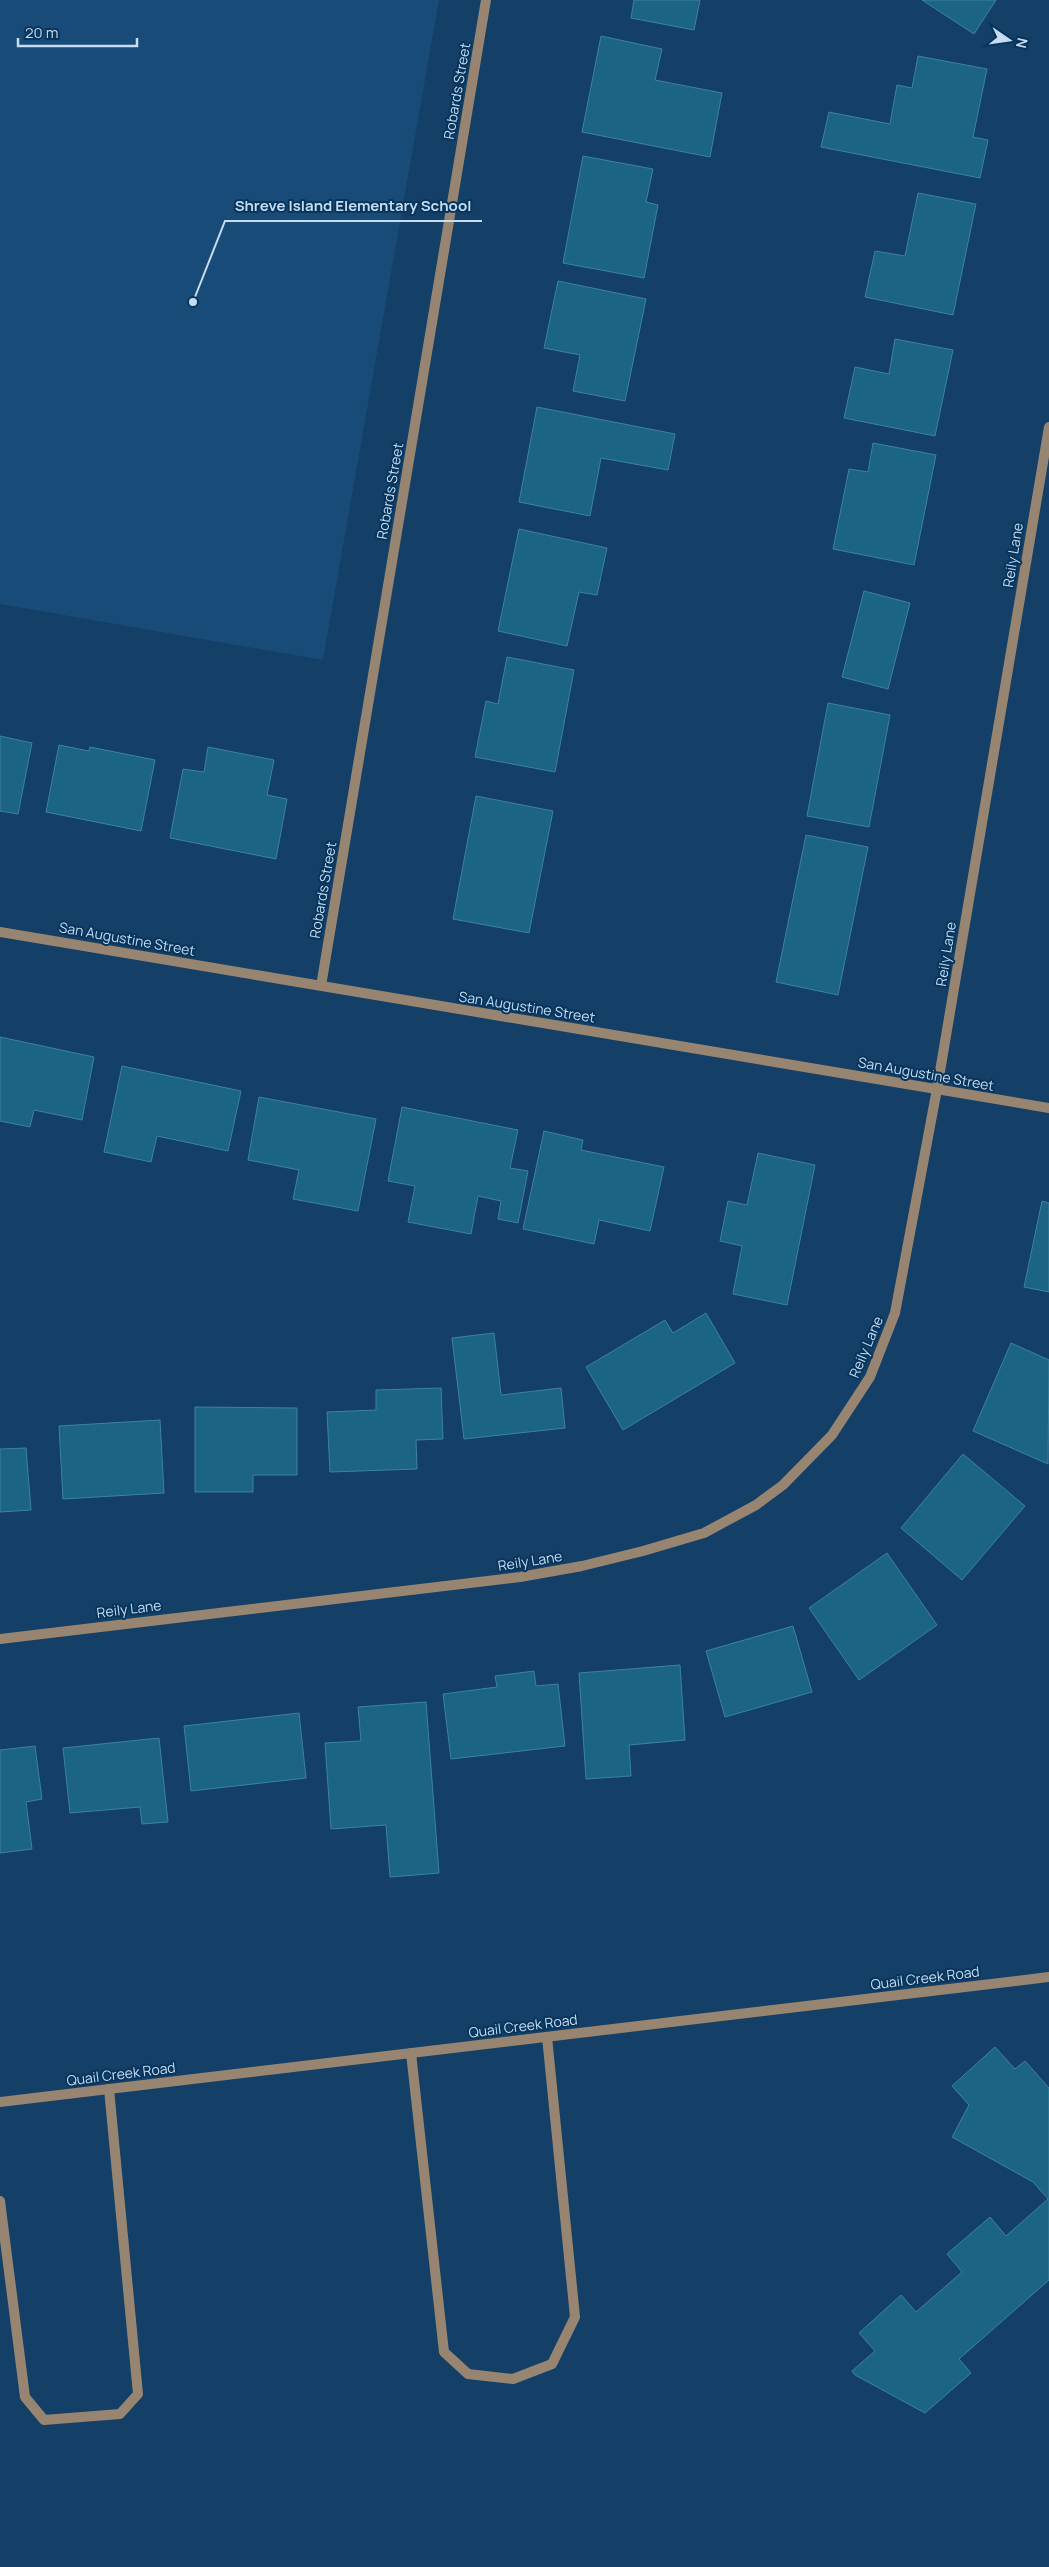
<svg xmlns="http://www.w3.org/2000/svg" width="1049" height="2567" viewBox="0 0 1049 2567" font-family="Manrope,sans-serif">
  <style>
    .built { fill: #194b78 }
    .building { fill: #1b6582; stroke: #3d82a0 }
    .lines { fill: none; stroke-linecap: round; stroke-linejoin: round }
    .service { stroke: #988571; stroke-width: 10 }
    .minor { stroke: #988571; stroke-width: 10 }
    .labels { text-anchor: middle; stroke-width: 4; stroke-linejoin: round; paint-order: stroke }
    .street-label { font-size: 14px; fill: #c5dcf4; stroke: #07355c }
    .leader { fill: none; stroke: #c5dcf4; stroke-width: 2 }
    .callout-dot { fill: #c5dcf4; stroke: #07355c; stroke-width: 2 }
    .callout-label { font-size: 15px; text-anchor: middle; font-weight: bold; fill: #c5dcf4; stroke: #07355c; stroke-width: 4; stroke-linejoin: round; paint-order: stroke }
  </style>
  <rect width="100%" height="100%" fill="#143f67"/>
  <path class="built" d="M0,0H439L323,660L0,604Z"/>
  <path class="building" d="M634,0H700L694,30L631,18Z
    M922,0H996L974,34Z
    M601,36L662,49L655,80L722,93L710,157L582,132Z
    M918,56L987,69L973,137L988,140L980,178L821,147L829,112L890,124L897,85L912,88Z
    M583,156L653,169L646,202L658,205L644,278L563,263Z
    M918,193L976,204L953,315L865,297L875,251L905,256Z
    M558,281L646,299L625,401L573,391L580,355L544,348Z
    M895,339L953,350L935,436L844,418L855,367L889,374Z
    M537,407L675,434L668,470L601,458L590,516L519,502Z
    M873,443L936,455L914,565L833,549L849,469L868,472Z
    M519,529L607,548L597,595L579,592L567,646L498,631Z
    M864,591L910,603L888,689L842,677Z
    M507,657L574,670L555,772L475,757L486,701L498,704Z
    M828,703L890,715L869,827L807,816Z
    M0,736L32,743L18,814L0,811Z
    M59,745L89,751L90,747L155,760L141,831L46,812Z
    M208,747L274,760L267,795L287,799L276,859L170,838L183,769L204,772Z
    M476,796L553,811L529,933L453,919Z
    M806,835L868,847L838,995L776,982Z
    M0,1037L94,1057L82,1120L34,1110L30,1127L0,1121Z
    M122,1066L241,1091L228,1151L157,1136L151,1162L104,1152Z
    M259,1097L376,1119L358,1211L293,1199L299,1170L248,1160Z
    M402,1107L518,1130L510,1168L528,1171L518,1223L498,1219L501,1201L478,1196L471,1234L408,1222L415,1186L388,1181Z
    M544,1131L583,1140L581,1150L664,1167L650,1231L599,1220L594,1244L523,1229Z
    M758,1153L815,1165L787,1305L733,1294L742,1246L720,1241L728,1201L747,1205Z
    M1042,1201L1049,1203V1292L1024,1287Z
    M706,1313L735,1363L623,1430L586,1367L665,1320L673,1333Z
    M494,1333L501,1395L561,1388L565,1428L464,1439L452,1338Z
    M1011,1343L1049,1360L1048,1464L973,1431Z
    M441,1388L443,1439L416,1440L417,1469L330,1472L327,1412L376,1410V1390Z
    M195,1407L297,1408V1475H253V1492H195Z
    M160,1420L164,1493L63,1499L59,1426Z
    M26,1448L31,1510L0,1512V1449Z
    M963,1454L1025,1506L962,1580L901,1528Z
    M887,1553L937,1625L859,1680L809,1608Z
    M793,1626L812,1692L725,1717L706,1651Z
    M680,1665L685,1740L629,1745L631,1776L586,1779L579,1673Z
    M534,1671L536,1686L558,1684L565,1746L451,1759L443,1694L497,1687L495,1676Z
    M426,1702L439,1873L390,1877L386,1825L331,1829L325,1743L361,1741L358,1707Z
    M299,1713L306,1778L191,1791L184,1726Z
    M159,1738L168,1822L142,1824L140,1807L70,1813L63,1748Z
    M35,1746L42,1799L26,1802L32,1849L0,1853V1750Z
    M995,2047L1015,2069L1025,2061L1049,2088V2280L959,2359L971,2373L925,2413L855,2375L852,2371L875,2351L859,2333L901,2295L916,2312L962,2272L947,2254L990,2217L1006,2236L1048,2199L1033,2182L952,2137L969,2105L952,2086Z"/>
  <g class="lines">
    <path class="service" d="M411,2053L444,2352L468,2374L513,2379L552,2364L575,2317L547,2037
      M0,2201L25,2397L44,2420L120,2414L138,2394L109,2089"/>
    <path class="minor" d="M0,932L1049,1108
      M321,986L486,0
      M0,1639L520,1577L582,1566L643,1551L704,1533L756,1505L783,1485L832,1435L870,1377L895,1313L937,1089L1049,427
      M0,2102L1049,1977"/>
  </g>
  <g class="labels">
    <g class="street-label">
      <text transform="translate(457 91) rotate(-80)" y="5">Robards Street</text>
      <text transform="translate(390 491) rotate(-80)" y="5">Robards Street</text>
      <text transform="translate(1013 555) rotate(-81)" y="5">Reily Lane</text>
      <text transform="translate(323 890) rotate(-80)" y="5">Robards Street</text>
      <text transform="translate(127 939) rotate(10)" y="5">San Augustine Street</text>
      <text transform="translate(946 954) rotate(-81)" y="5">Reily Lane</text>
      <text transform="translate(527 1007) rotate(9)" y="5">San Augustine Street</text>
      <text transform="translate(926 1074) rotate(10)" y="5">San Augustine Street</text>
      <text transform="translate(866 1347) rotate(-67)" y="5">Reily Lane</text>
      <text transform="translate(530 1561) rotate(-9)" y="5">Reily Lane</text>
      <text transform="translate(129 1609) rotate(-7)" y="5">Reily Lane</text>
      <text transform="translate(925 1978) rotate(-7)" y="5">Quail Creek Road</text>
      <text transform="translate(523 2026) rotate(-7)" y="5">Quail Creek Road</text>
      <text transform="translate(121 2074) rotate(-7)" y="5">Quail Creek Road</text>
    </g>
  </g>
  <path class="leader" d="M193 302L225 221H482"/>
  <circle class="callout-dot" cx="193" cy="302" r="5"/>
  <g class="callout-label">
    <text x="353" y="211">Shreve Island Elementary School</text>
  </g>
  <g transform="translate(1009 40) rotate(103)" stroke="#07355c" stroke-width="4" paint-order="stroke">
  <path d="M0-4L9 19L0 12L-9 19Z" fill="#c5dcf4"/>
  <text y="-8" font-size="14" font-weight="bold" text-anchor="middle" fill="#c5dcf4">N</text>
  </g>
  <path d="M18 38v8h119v-8" fill="none" stroke="#c5dcf4" stroke-width="2.5"/>
  <text x="25" y="38" font-size="15" fill="#c5dcf4" stroke="#07355c" stroke-width="4" paint-order="stroke">20 m</text>
</svg>
